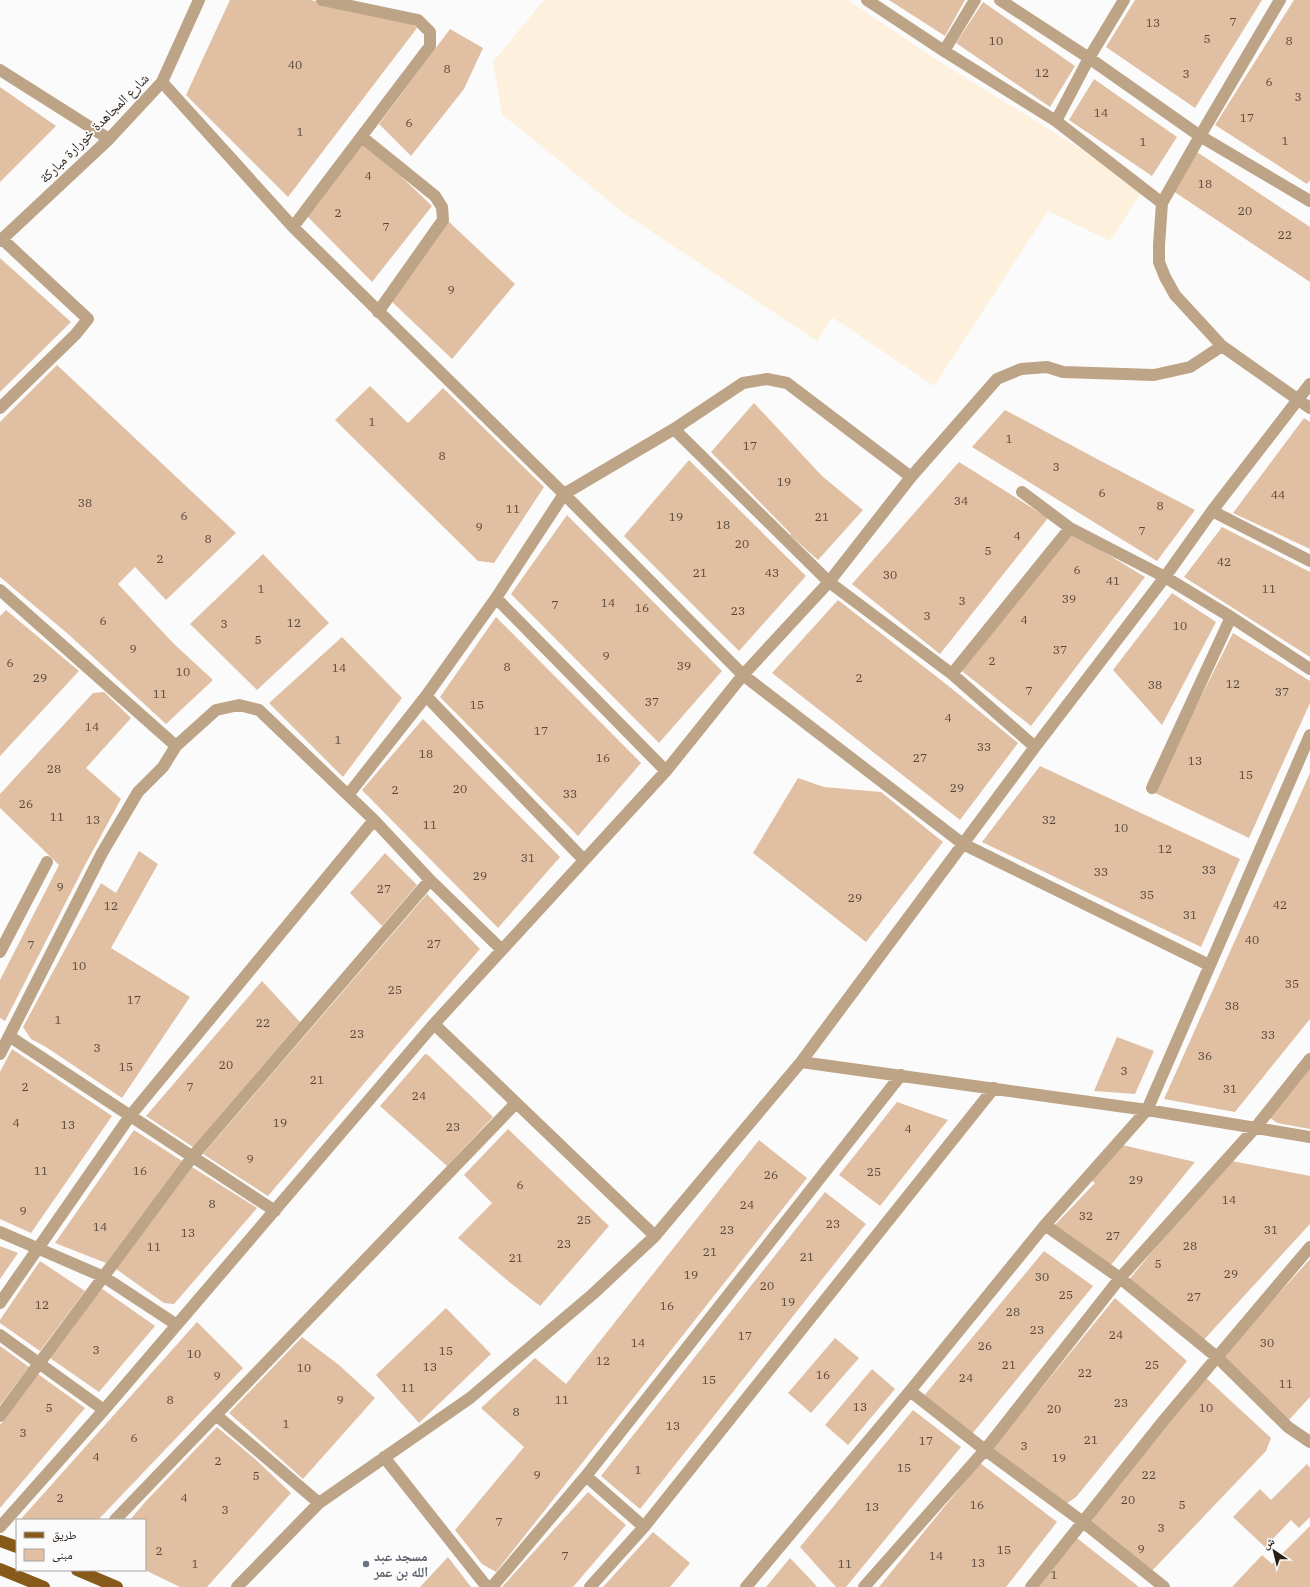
<svg xmlns="http://www.w3.org/2000/svg" width="1310" height="1587" viewBox="0 0 1310 1587" font-family="'IBM Plex Serif','Noto Naskh Arabic',serif">
  <style>
    .education { fill: #fdf0dc }
    .building { fill: #e1bfa2 }
    .lines { fill: none; stroke-linecap: round; stroke-linejoin: round }
    .minor { stroke: #bea486; stroke-width: 12 }
    .major { stroke: #875a19; stroke-width: 12 }
    .worship-dot { fill: #6b7280; stroke: #fbfbfb; stroke-width: 1.5 }
    .labels { text-anchor: middle; stroke-width: 3.5; stroke-linejoin: round; paint-order: stroke }
    .number-label { font-size: 12px; fill: #57473a }
    .street-label { font-size: 14px; fill: #291f17; stroke: #fbfbfb }
    .worship-label { font-size: 14px; font-weight: bold; fill: #5b616d; stroke: #fbfbfb; text-anchor: start }
  </style>
  <rect width="100%" height="100%" fill="#fbfbfb"/>
  <path class="education" d="M544,0H848L937,60L1144,188L1110,241L1048,211L934,386L832,317L817,341L625,214L502,114L493,62Z"/>
  <path class="building" d="M230,0H310L411,21L417,28L288,197L186,95Z
    M889,0H965L945,36Z
    M1135,0H1262L1195,108L1106,47Z
    M1294,0H1310V180L1307,184L1215,125Z
    M983,2L1075,66L1050,107L956,43Z
    M450,29L483,48L464,89L411,156L379,124Z
    M1094,79L1177,137L1152,176L1069,120Z
    M0,87L56,126L0,182Z
    M364,141L432,206L372,282L307,216Z
    M1197,152L1310,227V282L1173,191Z
    M448,221L515,284L452,359L387,297Z
    M0,258L71,322L0,392Z
    M57,365L236,533L166,600L135,567L118,584L173,643L213,680L166,724L67,633L0,577V422Z
    M370,386L408,423L443,388L544,487L494,563L478,561L335,420Z
    M754,403L822,476L863,510L818,560L790,535L791,534L711,452Z
    M1005,410L1099,460L1195,510L1157,561L972,447Z
    M1304,418L1310,422V549L1233,513Z
    M689,460L806,576L739,651L624,536Z
    M959,462L1048,518L940,654L852,584Z
    M567,515L722,671L659,743L511,594Z
    M1222,527L1310,572V657L1184,577Z
    M1066,529L1145,577L1031,726L957,667Z
    M263,554L329,623L257,690L190,624Z
    M1172,593L1216,622L1162,725L1113,670Z
    M838,600L946,684L1018,743L960,820L772,673Z
    M6,610L79,671L0,756V616Z
    M496,617L641,763L578,836L440,697Z
    M1233,633L1310,681V703L1249,838L1153,792Z
    M342,637L402,698L343,777L269,703Z
    M104,692L131,718L86,768L121,799L85,865L5,1021L0,1018V980L59,865L0,808V794L93,693Z
    M423,719L560,857L498,928L362,790Z
    M1040,766L1240,859L1201,947L982,842Z
    M1310,773V1019L1235,1112L1164,1099Z
    M798,778L824,787L881,792L943,842L866,942L753,853Z
    M139,851L158,864L111,948L190,997L122,1098L46,1047L31,1039L23,1027L101,883L116,893Z
    M385,853L417,885L382,926L350,893Z
    M427,894L480,949L402,1039L268,1196L203,1154Z
    M262,981L300,1022L193,1147L146,1116Z
    M1117,1037L1154,1051L1135,1094L1094,1091Z
    M12,1049L112,1116L31,1233L0,1219V1072Z
    M425,1054L428,1055L493,1117L447,1166L380,1106Z
    M1310,1058V1129L1277,1123L1265,1114Z
    M897,1102L948,1120L880,1206L839,1175Z
    M508,1129L609,1226L540,1306L508,1281L458,1238L492,1203L464,1175Z
    M134,1130L182,1161L106,1263L55,1243Z
    M759,1140L807,1178L496,1572L482,1564L455,1530L524,1447L481,1408L535,1358L566,1384Z
    M1118,1144L1195,1162L1106,1271L1051,1229L1095,1183L1089,1178Z
    M1227,1160L1310,1176V1224L1199,1345L1128,1281Z
    M192,1167L257,1208L174,1304L164,1303L116,1269Z
    M825,1192L866,1224L640,1509L601,1476Z
    M0,1246L18,1253L0,1279Z
    M1044,1251L1093,1286L972,1434L923,1397Z
    M1310,1259V1397L1287,1422L1223,1355Z
    M40,1261L85,1291L40,1351L0,1323V1320Z
    M101,1288L155,1326L99,1392L50,1358Z
    M1115,1298L1187,1361L1076,1497L1063,1506L991,1450Z
    M446,1308L491,1354L419,1423L376,1375Z
    M197,1322L243,1368L98,1520H20Z
    M302,1337L339,1365L375,1398L303,1479L229,1413Z
    M835,1338L859,1358L811,1413L788,1393Z
    M0,1346L29,1367L0,1405Z
    M872,1369L895,1389L848,1445L825,1425Z
    M38,1374L85,1408L0,1508V1425Z
    M1204,1376L1271,1438L1266,1451L1149,1574L1084,1522Z
    M913,1410L961,1447L846,1587H836L800,1547Z
    M217,1427L255,1459L291,1493L207,1587H180L145,1570V1520H130L146,1501Z
    M980,1463L1057,1522L1006,1587H879Z
    M1307,1464L1310,1468V1517L1299,1528L1291,1520L1265,1547L1233,1517L1260,1489L1271,1500Z
    M588,1492L626,1525L573,1587H502Z
    M1310,1526V1587H1232L1262,1555L1272,1564Z
    M653,1532L690,1563L670,1587H603Z
    M1073,1535L1139,1587H1032Z
    M448,1557L471,1587H420Z
    M790,1558L812,1581L817,1587H766Z"/>
  <g class="lines">
    <path class="minor" d="M867,0L944,51L1056,121L1162,203L1159,245V262L1165,277L1175,295L1222,346L1310,408
      M1000,0L1089,58L1200,136L1310,201
      M944,51L975,0
      M0,70L109,139
      M162,82L293,227L564,494L743,675L963,844L1209,965
      M1056,121L1089,58L1124,0
      M362,137L435,196L442,207L443,220L378,312
      M1162,203L1200,136L1280,0
      M293,227L430,46V32L418,20L322,0
      M0,241L109,139L162,82L199,0
      M0,408L75,335L88,319L2,239
      M674,429L829,582L952,674L1035,747
      M1022,492L1070,528L1165,577L1231,617L1310,669
      M1212,511L1310,561
      M0,590L176,746L163,767L138,792L102,853L0,1054
      M496,598L666,771
      M952,674L1070,528
      M176,746L216,710L239,705L259,710L374,820
      M1152,788L1231,617
      M348,795L426,696
      M584,860L426,696L496,598L564,494L674,429L743,383L767,379L787,383L911,477
      M0,952L47,862
      M434,1024L655,1236
      M9,1036L275,1211
      M801,1062L1147,1110L1310,1137
      M1045,1225L1120,1278L1218,1358L1288,1427L1310,1442
      M0,1232L104,1277L177,1325
      M0,1303L130,1116L374,820L430,880L502,950
      M0,1335L104,1410
      M910,1391L985,1450L1083,1522L1164,1587
      M216,1415L319,1503
      M0,1416L193,1156L430,880
      M384,1457L487,1587
      M586,1476L644,1527
      M115,1520L516,1103
      M0,1527L104,1410L434,1024L666,771L743,675L829,582L911,477L997,379L1021,369L1047,367L1063,372L1154,375L1190,367L1222,346
      M237,1587L319,1503L470,1398L593,1294L655,1236L801,1062L1035,747L1165,577L1212,511L1310,384
      M492,1587L586,1476L901,1075
      M590,1587L644,1527L994,1088
      M746,1587L910,1391L1045,1225L1147,1110L1310,735
      M864,1587L985,1450L1120,1278L1256,1127L1310,1059
      M1031,1587L1164,1420L1310,1247"/>
    <path class="major" d="M0,1541L17,1547
      M0,1569L44,1587
      M77,1570L117,1587"/>
  </g>
  <circle class="worship-dot" cx="366" cy="1564" r="4"/>
  <g class="labels">
    <g class="number-label">
      <text x="1233" y="26">7</text>
      <text x="1153" y="27">13</text>
      <text x="1207" y="43">5</text>
      <text x="996" y="45">10</text>
      <text x="1289" y="45">8</text>
      <text x="295" y="69">40</text>
      <text x="447" y="73">8</text>
      <text x="1042" y="77">12</text>
      <text x="1186" y="78">3</text>
      <text x="1269" y="86">6</text>
      <text x="1298" y="101">3</text>
      <text x="1101" y="117">14</text>
      <text x="1247" y="122">17</text>
      <text x="409" y="127">6</text>
      <text x="300" y="136">1</text>
      <text x="1285" y="145">1</text>
      <text x="1143" y="146">1</text>
      <text x="368" y="180">4</text>
      <text x="1205" y="188">18</text>
      <text x="1245" y="215">20</text>
      <text x="338" y="217">2</text>
      <text x="386" y="231">7</text>
      <text x="1285" y="239">22</text>
      <text x="451" y="294">9</text>
      <text x="372" y="426">1</text>
      <text x="1009" y="443">1</text>
      <text x="750" y="450">17</text>
      <text x="442" y="460">8</text>
      <text x="1056" y="471">3</text>
      <text x="784" y="486">19</text>
      <text x="1102" y="497">6</text>
      <text x="1278" y="499">44</text>
      <text x="961" y="505">34</text>
      <text x="85" y="507">38</text>
      <text x="1160" y="510">8</text>
      <text x="513" y="513">11</text>
      <text x="184" y="520">6</text>
      <text x="676" y="521">19</text>
      <text x="822" y="521">21</text>
      <text x="723" y="529">18</text>
      <text x="479" y="531">9</text>
      <text x="1142" y="535">7</text>
      <text x="1017" y="540">4</text>
      <text x="208" y="543">8</text>
      <text x="742" y="548">20</text>
      <text x="988" y="555">5</text>
      <text x="160" y="563">2</text>
      <text x="1224" y="566">42</text>
      <text x="1077" y="574">6</text>
      <text x="700" y="577">21</text>
      <text x="772" y="577">43</text>
      <text x="890" y="579">30</text>
      <text x="1113" y="585">41</text>
      <text x="261" y="593">1</text>
      <text x="1269" y="593">11</text>
      <text x="1069" y="603">39</text>
      <text x="962" y="605">3</text>
      <text x="608" y="607">14</text>
      <text x="555" y="609">7</text>
      <text x="642" y="612">16</text>
      <text x="738" y="615">23</text>
      <text x="927" y="620">3</text>
      <text x="1024" y="624">4</text>
      <text x="103" y="625">6</text>
      <text x="294" y="627">12</text>
      <text x="224" y="628">3</text>
      <text x="1180" y="630">10</text>
      <text x="258" y="644">5</text>
      <text x="133" y="653">9</text>
      <text x="1060" y="654">37</text>
      <text x="606" y="660">9</text>
      <text x="992" y="665">2</text>
      <text x="10" y="667">6</text>
      <text x="684" y="670">39</text>
      <text x="507" y="671">8</text>
      <text x="339" y="672">14</text>
      <text x="183" y="676">10</text>
      <text x="40" y="682">29</text>
      <text x="859" y="682">2</text>
      <text x="1233" y="688">12</text>
      <text x="1155" y="689">38</text>
      <text x="1029" y="695">7</text>
      <text x="1282" y="696">37</text>
      <text x="160" y="698">11</text>
      <text x="652" y="706">37</text>
      <text x="477" y="709">15</text>
      <text x="948" y="722">4</text>
      <text x="92" y="731">14</text>
      <text x="541" y="735">17</text>
      <text x="338" y="744">1</text>
      <text x="984" y="751">33</text>
      <text x="426" y="758">18</text>
      <text x="603" y="762">16</text>
      <text x="920" y="762">27</text>
      <text x="1195" y="765">13</text>
      <text x="54" y="773">28</text>
      <text x="1246" y="779">15</text>
      <text x="957" y="792">29</text>
      <text x="460" y="793">20</text>
      <text x="395" y="794">2</text>
      <text x="570" y="798">33</text>
      <text x="26" y="808">26</text>
      <text x="57" y="821">11</text>
      <text x="93" y="824">13</text>
      <text x="1049" y="824">32</text>
      <text x="430" y="829">11</text>
      <text x="1121" y="832">10</text>
      <text x="1165" y="853">12</text>
      <text x="528" y="862">31</text>
      <text x="1209" y="874">33</text>
      <text x="1101" y="876">33</text>
      <text x="480" y="880">29</text>
      <text x="60" y="891">9</text>
      <text x="384" y="893">27</text>
      <text x="1147" y="899">35</text>
      <text x="855" y="902">29</text>
      <text x="1280" y="909">42</text>
      <text x="111" y="910">12</text>
      <text x="1190" y="919">31</text>
      <text x="1252" y="944">40</text>
      <text x="434" y="948">27</text>
      <text x="31" y="949">7</text>
      <text x="79" y="970">10</text>
      <text x="1292" y="988">35</text>
      <text x="395" y="994">25</text>
      <text x="134" y="1004">17</text>
      <text x="1232" y="1010">38</text>
      <text x="58" y="1024">1</text>
      <text x="263" y="1027">22</text>
      <text x="357" y="1038">23</text>
      <text x="1268" y="1039">33</text>
      <text x="97" y="1052">3</text>
      <text x="1205" y="1060">36</text>
      <text x="226" y="1069">20</text>
      <text x="126" y="1071">15</text>
      <text x="1124" y="1075">3</text>
      <text x="317" y="1084">21</text>
      <text x="25" y="1091">2</text>
      <text x="190" y="1091">7</text>
      <text x="1230" y="1093">31</text>
      <text x="419" y="1100">24</text>
      <text x="16" y="1127">4</text>
      <text x="280" y="1127">19</text>
      <text x="68" y="1129">13</text>
      <text x="453" y="1131">23</text>
      <text x="908" y="1133">4</text>
      <text x="250" y="1163">9</text>
      <text x="41" y="1175">11</text>
      <text x="140" y="1175">16</text>
      <text x="874" y="1176">25</text>
      <text x="771" y="1179">26</text>
      <text x="1136" y="1184">29</text>
      <text x="520" y="1189">6</text>
      <text x="1229" y="1204">14</text>
      <text x="212" y="1208">8</text>
      <text x="747" y="1209">24</text>
      <text x="23" y="1215">9</text>
      <text x="1086" y="1220">32</text>
      <text x="584" y="1224">25</text>
      <text x="833" y="1228">23</text>
      <text x="100" y="1231">14</text>
      <text x="727" y="1234">23</text>
      <text x="1271" y="1234">31</text>
      <text x="188" y="1237">13</text>
      <text x="1113" y="1240">27</text>
      <text x="564" y="1248">23</text>
      <text x="1190" y="1250">28</text>
      <text x="154" y="1251">11</text>
      <text x="710" y="1256">21</text>
      <text x="807" y="1261">21</text>
      <text x="516" y="1262">21</text>
      <text x="1158" y="1268">5</text>
      <text x="1231" y="1278">29</text>
      <text x="691" y="1279">19</text>
      <text x="1042" y="1281">30</text>
      <text x="767" y="1290">20</text>
      <text x="1066" y="1299">25</text>
      <text x="1194" y="1301">27</text>
      <text x="788" y="1306">19</text>
      <text x="42" y="1309">12</text>
      <text x="667" y="1310">16</text>
      <text x="1013" y="1316">28</text>
      <text x="1037" y="1334">23</text>
      <text x="1116" y="1339">24</text>
      <text x="745" y="1340">17</text>
      <text x="638" y="1347">14</text>
      <text x="1267" y="1347">30</text>
      <text x="985" y="1350">26</text>
      <text x="96" y="1354">3</text>
      <text x="446" y="1355">15</text>
      <text x="194" y="1358">10</text>
      <text x="603" y="1365">12</text>
      <text x="1009" y="1369">21</text>
      <text x="1152" y="1369">25</text>
      <text x="430" y="1371">13</text>
      <text x="304" y="1372">10</text>
      <text x="1085" y="1377">22</text>
      <text x="823" y="1379">16</text>
      <text x="217" y="1380">9</text>
      <text x="966" y="1382">24</text>
      <text x="709" y="1384">15</text>
      <text x="1286" y="1388">11</text>
      <text x="408" y="1392">11</text>
      <text x="170" y="1404">8</text>
      <text x="340" y="1404">9</text>
      <text x="562" y="1404">11</text>
      <text x="1121" y="1407">23</text>
      <text x="860" y="1411">13</text>
      <text x="49" y="1412">5</text>
      <text x="1206" y="1412">10</text>
      <text x="1054" y="1413">20</text>
      <text x="516" y="1416">8</text>
      <text x="286" y="1428">1</text>
      <text x="673" y="1430">13</text>
      <text x="23" y="1437">3</text>
      <text x="134" y="1442">6</text>
      <text x="1091" y="1444">21</text>
      <text x="926" y="1445">17</text>
      <text x="1024" y="1450">3</text>
      <text x="96" y="1461">4</text>
      <text x="1059" y="1462">19</text>
      <text x="218" y="1465">2</text>
      <text x="904" y="1472">15</text>
      <text x="638" y="1474">1</text>
      <text x="537" y="1479">9</text>
      <text x="1149" y="1479">22</text>
      <text x="256" y="1480">5</text>
      <text x="60" y="1502">2</text>
      <text x="184" y="1502">4</text>
      <text x="1128" y="1504">20</text>
      <text x="977" y="1509">16</text>
      <text x="1182" y="1509">5</text>
      <text x="872" y="1511">13</text>
      <text x="225" y="1514">3</text>
      <text x="499" y="1526">7</text>
      <text x="1161" y="1532">3</text>
      <text x="1141" y="1553">9</text>
      <text x="1004" y="1554">15</text>
      <text x="159" y="1555">2</text>
      <text x="565" y="1560">7</text>
      <text x="936" y="1560">14</text>
      <text x="978" y="1567">13</text>
      <text x="195" y="1568">1</text>
      <text x="845" y="1568">11</text>
      <text x="1054" y="1579">1</text>
    </g>
    <g class="street-label">
      <text transform="translate(94 128) rotate(-45)" y="5">شارع المجاهدة خورارة مباركة</text>
    </g>
    <g class="worship-label">
      <text x="374" y="1561">مسجد عبد<tspan x="374" dy="16">الله بن عمر</tspan></text>
    </g>
  </g>
  <rect x="16" y="1519" width="130" height="52" fill="#fbfbfb" stroke="#a7a3a0"/>
  <rect x="24" y="1532" width="20" height="6" fill="#875a19" stroke="#a7a3a0"/>
  <text x="52" y="1539" font-size="12" fill="#291f17">طريق</text>
  <rect x="24" y="1549" width="20" height="12" fill="#e1bfa2" stroke="#a7a3a0"/>
  <text x="52" y="1559" font-size="12" fill="#291f17">مبنى</text>
  <g transform="translate(1274 1551) rotate(325)" stroke="#fbfbfb" stroke-width="3" paint-order="stroke">
  <path d="M0-3L7 15L0 10L-7 15Z" fill="#291f17"/>
  <text y="-6" font-size="11" font-weight="bold" text-anchor="middle" fill="#291f17">ش</text>
  </g>
</svg>
